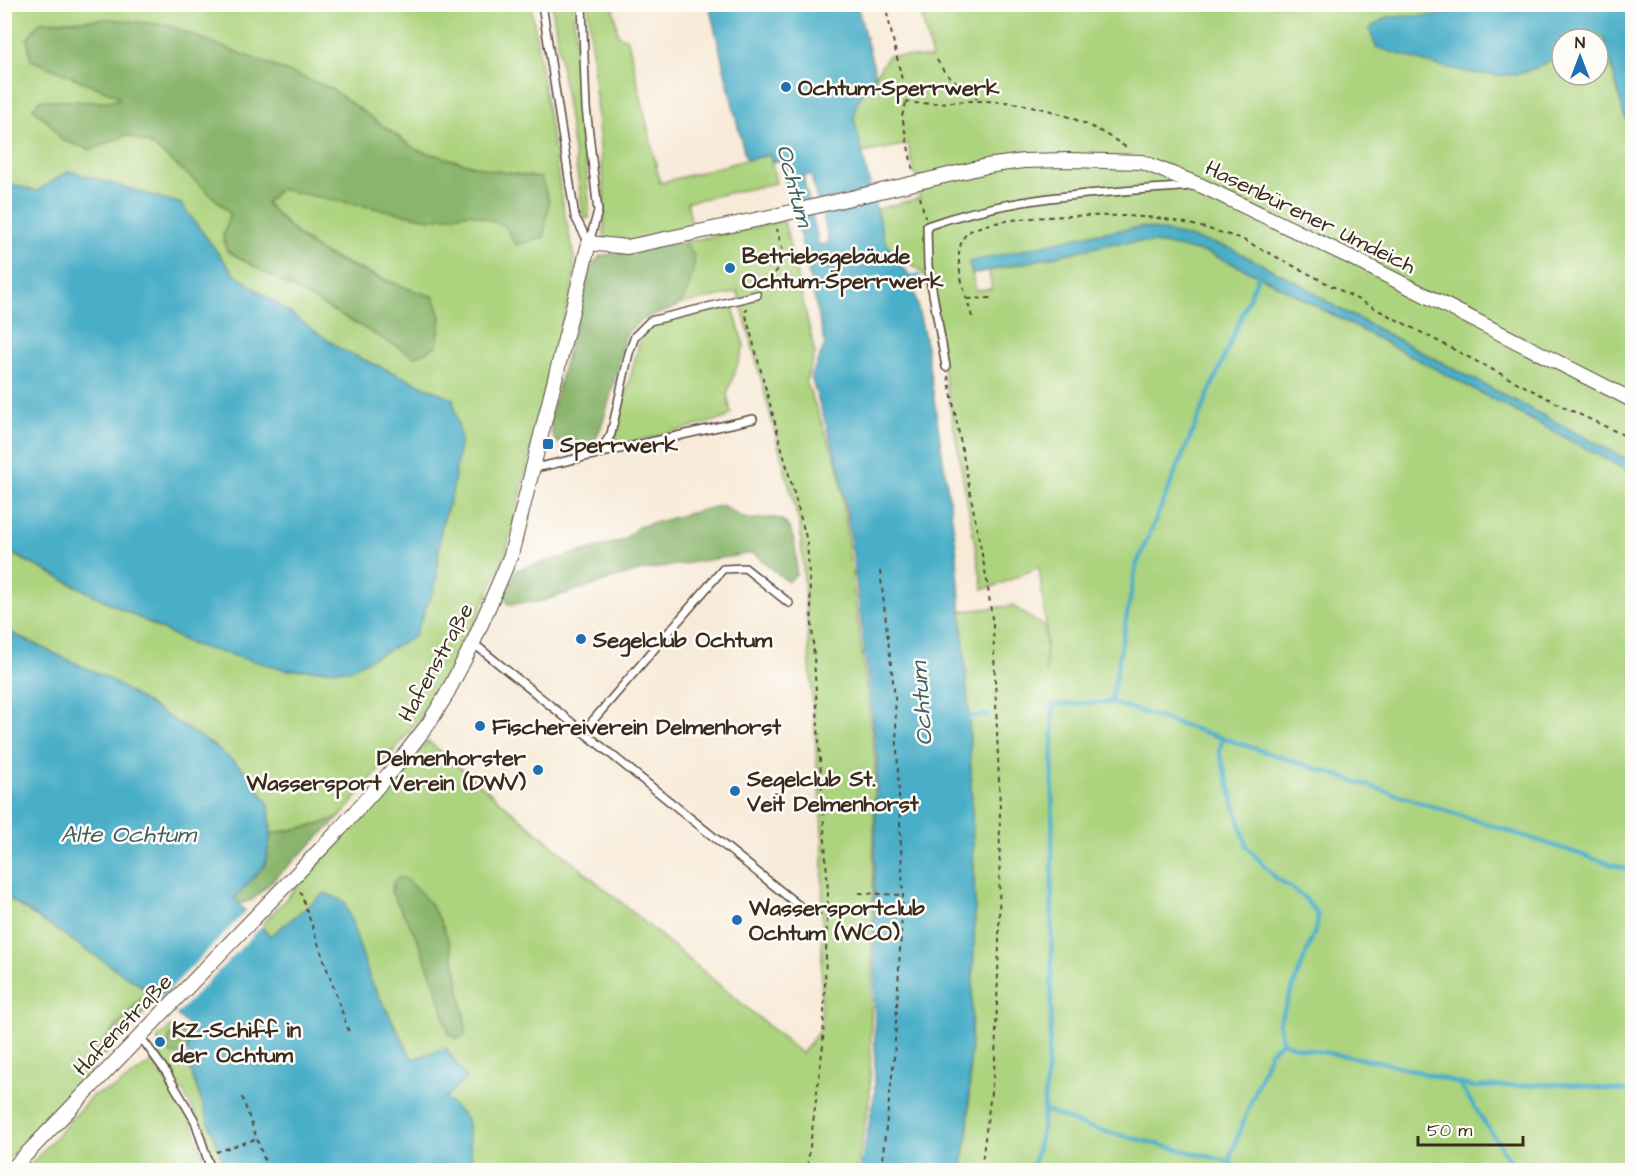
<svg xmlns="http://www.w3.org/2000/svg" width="1637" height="1175" viewBox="0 0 1637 1175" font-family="'Architects Daughter',sans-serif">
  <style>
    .green { fill: #acd37d; stroke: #747e4e; stroke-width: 1.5; fill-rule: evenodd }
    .forest { fill: #89b56c; stroke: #627045; stroke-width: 1.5 }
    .water { fill: #48aec8; stroke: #426c73; stroke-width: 1.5 }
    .pier { fill: #f8ead8 }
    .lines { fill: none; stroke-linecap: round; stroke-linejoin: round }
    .stream { stroke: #48aec8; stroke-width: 4.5 }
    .service-casing { stroke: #57473a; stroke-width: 10 }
    .minor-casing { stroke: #57473a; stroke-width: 16 }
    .path { stroke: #57473a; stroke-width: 2; stroke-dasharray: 4.5 4.5; stroke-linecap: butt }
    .service { stroke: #fff; stroke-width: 7 }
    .minor { stroke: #fff; stroke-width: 14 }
    .poi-dot { fill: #1f6fb2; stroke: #fdfcf7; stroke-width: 2 }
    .labels { text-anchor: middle; stroke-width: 5; stroke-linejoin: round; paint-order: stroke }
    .poi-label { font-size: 22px; font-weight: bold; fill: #3b2a1e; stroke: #fdfcf7; text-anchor: start }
    .street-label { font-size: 22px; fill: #3b2a1e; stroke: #fdfcf7 }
    .water-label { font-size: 24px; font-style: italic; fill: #405f62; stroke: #fdfcf7 }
  </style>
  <rect width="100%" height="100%" fill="#fdfcf7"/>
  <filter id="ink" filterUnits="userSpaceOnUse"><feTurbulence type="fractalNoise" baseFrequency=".0167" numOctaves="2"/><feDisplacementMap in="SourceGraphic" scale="12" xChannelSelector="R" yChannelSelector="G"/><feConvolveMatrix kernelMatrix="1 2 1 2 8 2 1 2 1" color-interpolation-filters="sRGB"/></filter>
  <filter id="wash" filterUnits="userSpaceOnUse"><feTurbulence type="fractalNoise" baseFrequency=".008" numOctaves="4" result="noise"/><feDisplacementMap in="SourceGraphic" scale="24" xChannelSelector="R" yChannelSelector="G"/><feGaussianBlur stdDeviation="1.35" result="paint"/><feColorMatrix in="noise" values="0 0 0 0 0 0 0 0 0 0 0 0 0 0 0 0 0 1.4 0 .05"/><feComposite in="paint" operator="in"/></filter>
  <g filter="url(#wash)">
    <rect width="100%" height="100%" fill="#f8ead8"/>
    <path class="green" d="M291,4L299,7L304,4L531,5L562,200L574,258V278L506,553L457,661L415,724L342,815L321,824L271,834L269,805L249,774L213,745L107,678L5,630L4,550L193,645L436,584L441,528L452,493L453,399L342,350L233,273L181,204L69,171L37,191L5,183V5ZM330,88L417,150L489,170L541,178L504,225L470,213L430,219L279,189L266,203L294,231L321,252L405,288L434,297L223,237L230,213C207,191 157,140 127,135C114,132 77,139 62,140L49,123L33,108L118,100V96Z
      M552,5H573L589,204V218L584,219Z
      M588,5H613L618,35L628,40L660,183L746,160L770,155L776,183L687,202L693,230L627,243L604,241V195Z
      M919,5H1484L1442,15L1386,17L1369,29L1524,73L1562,53V75H1598V39H1585L1597,35L1604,37L1624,115L1632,126V462L1334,306L1304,286L1229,248L1177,234L1142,227L1092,234L969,263L976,290L992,289L989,271L1115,243L1142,242L1163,244L1208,253L1256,274L1632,473V1170H961L968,1133L975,907L969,717L961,611L1013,606L1045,628L1046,674V626L1039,567L998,585L983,589L927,278C915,263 907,264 893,253C882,244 880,222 877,209L920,198L908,144L862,153L854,118L857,102L889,55L932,58Z
      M784,221L815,353L806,381L839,468L875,760L870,1095L857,1170H473L467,1119L445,1098L466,1078L413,1059L370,979L345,902L325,893L270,936L261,926L389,787L428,741L802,1054L821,1028L823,844L800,526L738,292L678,305L688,289L693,254L685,242Z
      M733,308L744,346L727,394L731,413L726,418L627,444L616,440V430L642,334L655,322Z
      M5,896L158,997L121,1030L97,1056L91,1073L5,1163Z
      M171,1027L175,1028L226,1170H216L204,1133L189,1102L158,1055V1037Z
      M153,1061L191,1120L208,1170H26L93,1095L115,1088Z"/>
    <path class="forest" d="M109,19L167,25L330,88L417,150L489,170L541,178L549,201L544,237L516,245L504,225L470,213L430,219L279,189L266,203C283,221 300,241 322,252C354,270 399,286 434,297L441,317L437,346L415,357L227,251L223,237L230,213L208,192L152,145L127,135L91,150L62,140L49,123L33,108L40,100L100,102L118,100V96L31,60L27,39L40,22Z
      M685,242C687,246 691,250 693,254C697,265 687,300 677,306C654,319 645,311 625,336C619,357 605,434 590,446C583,451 570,450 563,446C549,438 551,429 551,414L590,268L600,256Z
      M722,505C729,509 739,518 747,519C756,520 766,517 775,518C797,521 797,560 796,575L788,582L753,553L638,571L539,602L508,604L504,596L516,570L624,540L638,527Z
      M342,815L252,900L239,904L234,899L265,865L271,834L321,824Z
      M399,878H404C454,915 457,973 466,1029L465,1036L458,1039L449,1035L438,993L418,940L391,892L394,881Z
      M143,998H150L153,1003L103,1057H98L95,1054L97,1049L135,1004Z
      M183,1030L189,1039L188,1049L181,1054L171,1055L167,1045L170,1036Z"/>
    <path class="water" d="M709,5H857L876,76L857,102L854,118L871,190L818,203L811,175L803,176L819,245L829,243L822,209L868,198L875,204L884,238L891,251L911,277L925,339L956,545L969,717L975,907L968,1133L961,1170H860L875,1093L874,909L877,760L853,555L840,468L811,377L825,344L800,235L780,160L772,162L770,155L746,160Z
      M1484,5L1624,4L1632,11V126L1624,115L1604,37L1597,35L1585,39H1562V53C1551,60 1538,68 1525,72C1487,84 1413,59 1376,47L1369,29L1386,17L1442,15Z
      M69,171L181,204L233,273L342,350L453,399L461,439L452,493L441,528L436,584L414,637L349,670H287L193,645L5,550V183L37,191Z
      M1142,227L1177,234L1230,248L1304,286L1334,306L1632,462V473L1256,274L1208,253L1163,244L1142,242L1115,243L972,274L969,262L1092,234Z
      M4,630L107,678L213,745L249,774L269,805L271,834L265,865L234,899L270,936L325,893L345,902L370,979L412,1059L446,1048L466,1078L445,1098L467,1119L473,1170H226L187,1061L190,1027L158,997L5,896Z"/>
    <path class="pier" d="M248,909L263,925L174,1017L158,1001Z"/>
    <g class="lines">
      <path class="stream" d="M907,278L919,276
        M1111,702L1136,566L1260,272
        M1052,705L1111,702L1632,871
        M964,718L988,714
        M1223,738L1219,751L1247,847L1275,877L1304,897L1318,915L1316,928L1279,1023L1282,1042
        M1460,1085L1516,1170
        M1044,1110L1087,1127L1231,1162
        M1033,1170L1035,1158L1042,1131L1051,1024L1053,704
        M1231,1170V1154L1270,1052L1282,1042L1299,1048L1386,1063L1473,1087L1566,1084L1632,1092"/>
    </g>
  </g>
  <g filter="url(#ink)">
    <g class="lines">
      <defs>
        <path id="service" d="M542,4L575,217L589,243
          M582,4L586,108L598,211L589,243
          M946,367L928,266L927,226C1013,195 1103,193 1193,186
          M598,454L611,434L629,353L635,336L650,321L757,295
          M535,468L753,419
          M473,643L808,913
          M583,732L723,569L745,568L789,603
          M140,1036L166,1072L195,1121L211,1170"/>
        <path id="minor" d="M11,1170L340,829L395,767L429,723L445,697L473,643L511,555L589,243L627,247L774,216L987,166L1023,161L1068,160L1142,162L1202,186L1350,257L1632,400"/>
      </defs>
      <use href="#service" class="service-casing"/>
      <use href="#minor" class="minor-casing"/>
      <path class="path" d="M885,4L907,102C932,106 955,100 980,101C1034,101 1083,117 1127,148
        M937,60L945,73L977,99
        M906,103L902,116L913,171
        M920,197L925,217
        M764,287L785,260L777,229
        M968,299L991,298
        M748,308L745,312L807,541L828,893L823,1045L807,1170
        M972,317C966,294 951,259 964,237C979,211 1134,214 1165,219C1190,223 1215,231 1240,238L1568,409L1632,439
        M948,376L987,581L993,626L1000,808L999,944L995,1061L981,1170
        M880,571L895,698L903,895L894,1059L882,1161
        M300,891L349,1032
        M859,893L903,895
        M817,914L828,916
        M242,1097L268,1170
        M216,1152L256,1139"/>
      <use href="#service" class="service"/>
      <use href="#minor" class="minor"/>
    </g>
  </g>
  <g class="poi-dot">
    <circle cx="786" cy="87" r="6"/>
    <circle cx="730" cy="268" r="6"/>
    <rect x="542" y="438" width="12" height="12" rx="3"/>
    <circle cx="581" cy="639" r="6"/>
    <circle cx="480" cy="726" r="6"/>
    <circle cx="538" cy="770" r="6"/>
    <circle cx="735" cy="791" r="6"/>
    <circle cx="737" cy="920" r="6"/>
    <circle cx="160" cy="1042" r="6"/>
  </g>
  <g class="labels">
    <g class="poi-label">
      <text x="798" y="95">Ochtum-Sperrwerk</text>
      <text x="742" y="263">Betriebsgebäude<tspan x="742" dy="25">Ochtum-Sperrwerk</tspan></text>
      <text x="560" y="452">Sperrwerk</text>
      <text x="593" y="647">Segelclub Ochtum</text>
      <text x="492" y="734">Fischereiverein Delmenhorst</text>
      <text x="526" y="765" text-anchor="end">Delmenhorster<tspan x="526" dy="25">Wassersport Verein (DWV)</tspan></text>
      <text x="747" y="786">Segelclub St.<tspan x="747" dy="25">Veit Delmenhorst</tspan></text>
      <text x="749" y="915">Wassersportclub<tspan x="749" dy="25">Ochtum (WCO)</tspan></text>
      <text x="172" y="1037">KZ-Schiff in<tspan x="172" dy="25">der Ochtum</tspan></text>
    </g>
    <g class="street-label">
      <text transform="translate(1311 216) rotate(26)" y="8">Hasenbürener Umdeich</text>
      <text transform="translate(435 662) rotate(-61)" y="8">Hafenstraße</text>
      <text transform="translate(122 1024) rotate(-46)" y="8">Hafenstraße</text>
    </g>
    <g class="water-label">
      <text transform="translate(795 185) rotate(75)" y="8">Ochtum</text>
      <text transform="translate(921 704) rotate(-94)" y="8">Ochtum</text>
      <text x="128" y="842">Alte Ochtum</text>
    </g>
  </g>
  <rect width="1637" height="1175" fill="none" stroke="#fdfcf7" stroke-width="24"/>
  <g transform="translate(1580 57)"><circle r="28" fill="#fdfcf7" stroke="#afa8a0" stroke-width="1.5"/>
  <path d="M0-4.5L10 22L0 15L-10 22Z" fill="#1f6fb2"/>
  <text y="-9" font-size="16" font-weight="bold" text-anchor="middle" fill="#3b2a1e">N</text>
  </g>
  <path d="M1418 1136v9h105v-9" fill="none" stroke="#3b2a1e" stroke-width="3"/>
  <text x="1427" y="1136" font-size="18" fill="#3b2a1e" stroke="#fdfcf7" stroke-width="4.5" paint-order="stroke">50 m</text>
</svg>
